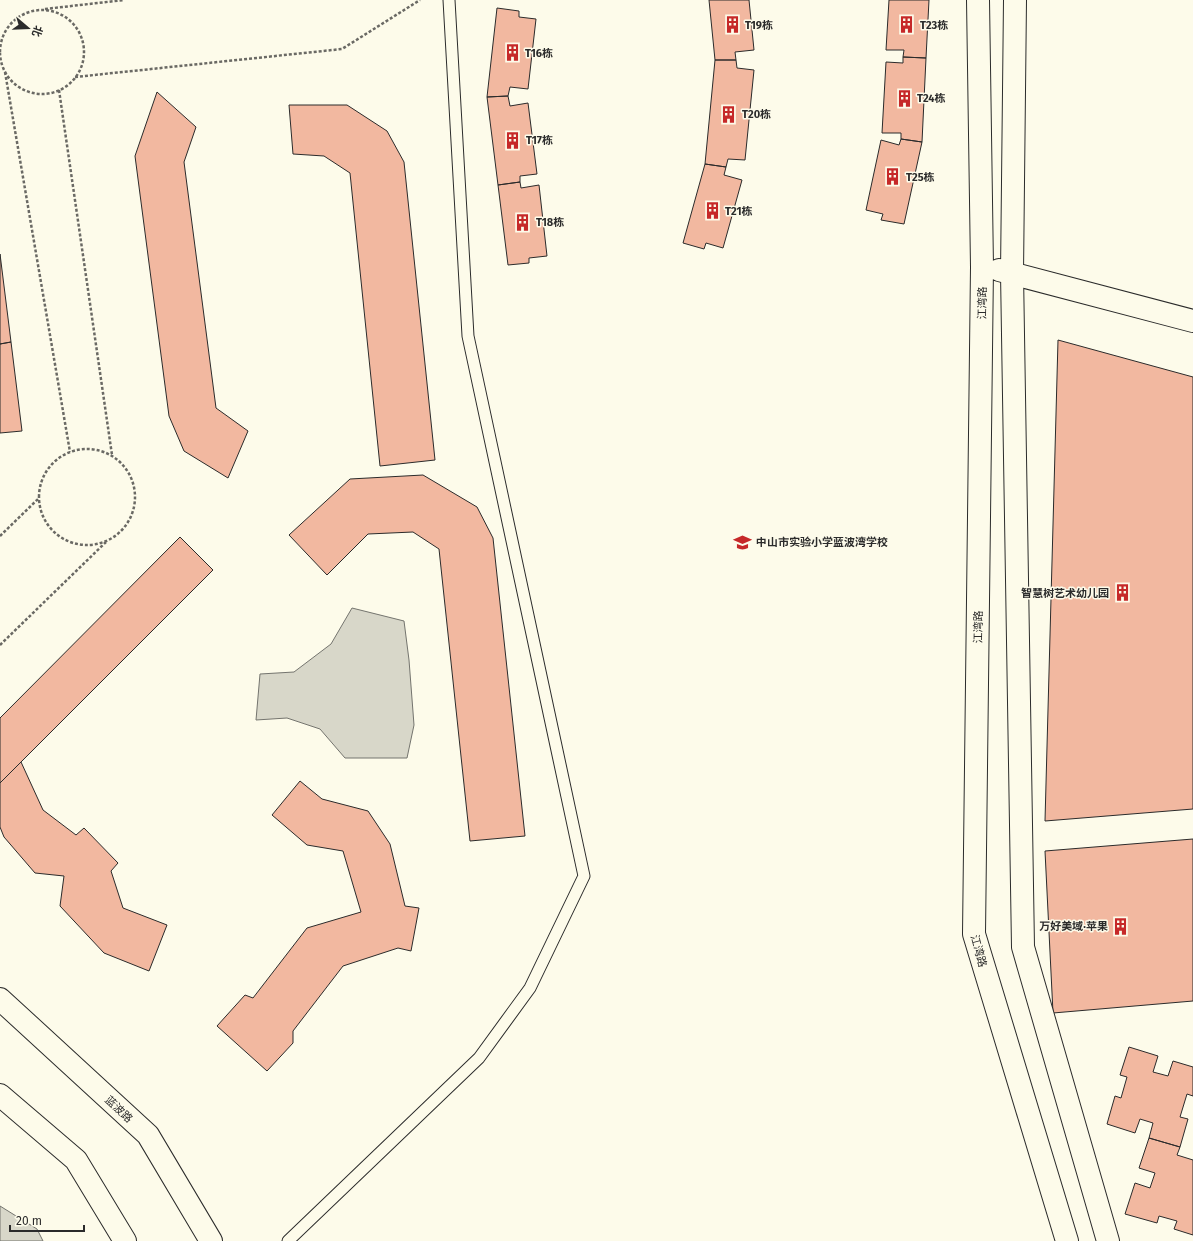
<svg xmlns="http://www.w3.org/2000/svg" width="1193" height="1241" viewBox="0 0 1193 1241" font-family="'Fira Sans','Noto Sans SC',sans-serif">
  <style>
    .water { fill: #d8d7c9; stroke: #74746e }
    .building { fill: #f2b8a0; stroke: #2b2b2b }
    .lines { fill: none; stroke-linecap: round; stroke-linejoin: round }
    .lane-casing { stroke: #2b2b2b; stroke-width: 13 }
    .secondary-casing { stroke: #2b2b2b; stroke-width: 24 }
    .path { stroke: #6a6964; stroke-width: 2.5; stroke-dasharray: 3 2; stroke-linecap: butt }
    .lane { stroke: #fdfbea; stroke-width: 11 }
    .secondary { stroke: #fdfbea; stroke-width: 22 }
    .labels { text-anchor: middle; stroke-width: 3; stroke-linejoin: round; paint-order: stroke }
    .poi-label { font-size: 11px; font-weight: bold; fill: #2b2b2b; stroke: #fdfbea; text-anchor: start }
    .street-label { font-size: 11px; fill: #2b2b2b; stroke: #fdfbea }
  </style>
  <rect width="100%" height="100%" fill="#fdfbea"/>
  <path class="water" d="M352,608L404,621L409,660L414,725L407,758H345L320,729L287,718L256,720L260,674L294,672L331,644Z
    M0,1206L37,1229L43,1241H0Z"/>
  <path class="building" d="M709,0H749L754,50L735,52L736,60H715Z
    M889,0H929L926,58L903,57L904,50H886Z
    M497,8L519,11V17L536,19L528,89L510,87L508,96L487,97Z
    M903,57L926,58L922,142L901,139V133H882L886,62L903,63Z
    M715,60H736L737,68L754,70L745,160L728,159L726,167L705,164Z
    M157,92L196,127L184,162L216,408L248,431L228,478L184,451L169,416L135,156Z
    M508,96L510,106L528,103L537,174L520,176V182L498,185L487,97Z
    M289,105H347L387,131L404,162L435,460L380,466L350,173L324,156L293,154Z
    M901,139L922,142L904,224L881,220L883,214L866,210L881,140L899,145Z
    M705,164L726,167L724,175L742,180L723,248L706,243L704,249L683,243Z
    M520,182L521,188L539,185L547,256L529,258V263L508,265L498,185Z
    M0,254L11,342L0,344Z
    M1058,340L1193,377V809L1045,821Z
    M11,342L22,431L0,433V344Z
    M423,475L477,507L493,538L525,836L470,841L439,549L413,532L368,534L327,575L289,535L350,479Z
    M180,537L213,570L0,783V718Z
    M21,762L43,810L76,835L84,828L118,863L111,871L123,908L167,925L149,971L104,953L60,906L64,876L35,873L4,837L0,827V783Z
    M300,781L322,799L368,811L390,844L405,906L419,908L411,951L398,948L343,966L293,1031V1043L267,1071L217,1026L245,995L253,998L307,928L361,912L343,851L307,845L272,815Z
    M1193,839V1001L1053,1013L1045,851Z
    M1129,1047L1158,1056L1153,1072L1168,1076L1173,1061L1193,1067V1096L1187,1094L1180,1117L1188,1119L1180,1147L1149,1138L1153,1123L1140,1119L1135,1133L1107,1124L1115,1096L1121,1098L1127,1077L1120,1075Z
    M1149,1138L1180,1147L1177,1155L1193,1160V1235L1174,1229L1177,1221L1159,1216L1157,1223L1125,1214L1135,1183L1150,1188L1155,1173L1139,1168Z"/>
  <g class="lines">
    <defs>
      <path id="lane" d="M288,1241L479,1058L530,988L584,876L468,336L449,0"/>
      <path id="secondary" d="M978,0L982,267L974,934L1067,1241
        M1015,0L1012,273L1023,947L1108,1241
        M999,270L1193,321
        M0,999L148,1135L211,1241
        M0,1095L76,1160L125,1241"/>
    </defs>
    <use href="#lane" class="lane-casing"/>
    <use href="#secondary" class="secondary-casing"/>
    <path class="path" d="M45,9L124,0
      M0 52a42 42 0 1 1 84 0a42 42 0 1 1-84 0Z
      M5,72L70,452
      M75,77L342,49L420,0
      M59,90L112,455
      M39 497a48 48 0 1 1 96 0a48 48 0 1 1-96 0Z
      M0,536L38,499
      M0,645L106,542"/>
    <use href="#lane" class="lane"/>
    <use href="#secondary" class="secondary"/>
  </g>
  <defs>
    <symbol id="building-bare" viewBox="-9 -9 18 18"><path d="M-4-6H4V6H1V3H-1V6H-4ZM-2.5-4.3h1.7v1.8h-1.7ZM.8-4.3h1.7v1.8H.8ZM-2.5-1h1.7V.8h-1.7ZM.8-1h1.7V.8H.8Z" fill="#c62828" stroke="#fdfbea" stroke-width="2.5" paint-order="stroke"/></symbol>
    <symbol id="school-bare" viewBox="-9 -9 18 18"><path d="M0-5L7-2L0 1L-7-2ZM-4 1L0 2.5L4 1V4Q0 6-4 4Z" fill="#c62828" stroke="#fdfbea" stroke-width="2.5" paint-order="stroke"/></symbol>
  </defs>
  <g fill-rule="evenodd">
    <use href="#building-bare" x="720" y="12" width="25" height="25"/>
    <use href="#building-bare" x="894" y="12" width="25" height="25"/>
    <use href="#building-bare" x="500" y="40" width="25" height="25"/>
    <use href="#building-bare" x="892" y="86" width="25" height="25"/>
    <use href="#building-bare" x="716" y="102" width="25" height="25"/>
    <use href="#building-bare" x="500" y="128" width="25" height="25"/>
    <use href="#building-bare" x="880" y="164" width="25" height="25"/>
    <use href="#building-bare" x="700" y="198" width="25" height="25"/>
    <use href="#building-bare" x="510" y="210" width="25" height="25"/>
    <use href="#school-bare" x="730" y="530" width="25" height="25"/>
    <use href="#building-bare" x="1110" y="580" width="25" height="25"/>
    <use href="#building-bare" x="1108" y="914" width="25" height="25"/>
  </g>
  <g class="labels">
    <g class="poi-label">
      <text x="745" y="29">T19栋</text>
      <text x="920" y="29">T23栋</text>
      <text x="525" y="57">T16栋</text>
      <text x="917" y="102">T24栋</text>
      <text x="742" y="118">T20栋</text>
      <text x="526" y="144">T17栋</text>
      <text x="906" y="181">T25栋</text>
      <text x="725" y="215">T21栋</text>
      <text x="536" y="226">T18栋</text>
      <text x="756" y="546">中山市实验小学蓝波湾学校</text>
      <text x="1109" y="597" text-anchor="end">智慧树艺术幼儿园</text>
      <text x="1108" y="930" text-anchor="end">万好美域·苹果</text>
    </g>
    <g class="street-label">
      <text transform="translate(982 303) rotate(-89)" y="4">江湾路</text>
      <text transform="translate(978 627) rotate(-89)" y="4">江湾路</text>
      <text transform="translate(979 951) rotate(75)" y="4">江湾路</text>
      <text transform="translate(119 1109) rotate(43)" y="4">蓝波路</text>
    </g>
  </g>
  <g transform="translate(28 28) rotate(109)" stroke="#fdfbea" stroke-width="3" paint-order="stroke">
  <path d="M0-3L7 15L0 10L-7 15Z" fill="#2b2b2b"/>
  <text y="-6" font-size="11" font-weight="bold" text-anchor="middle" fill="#2b2b2b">北</text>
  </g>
  <path d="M10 1225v6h74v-6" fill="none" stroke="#2b2b2b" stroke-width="2"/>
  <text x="16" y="1225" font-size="12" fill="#2b2b2b" stroke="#fdfbea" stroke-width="3" paint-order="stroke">20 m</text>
</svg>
